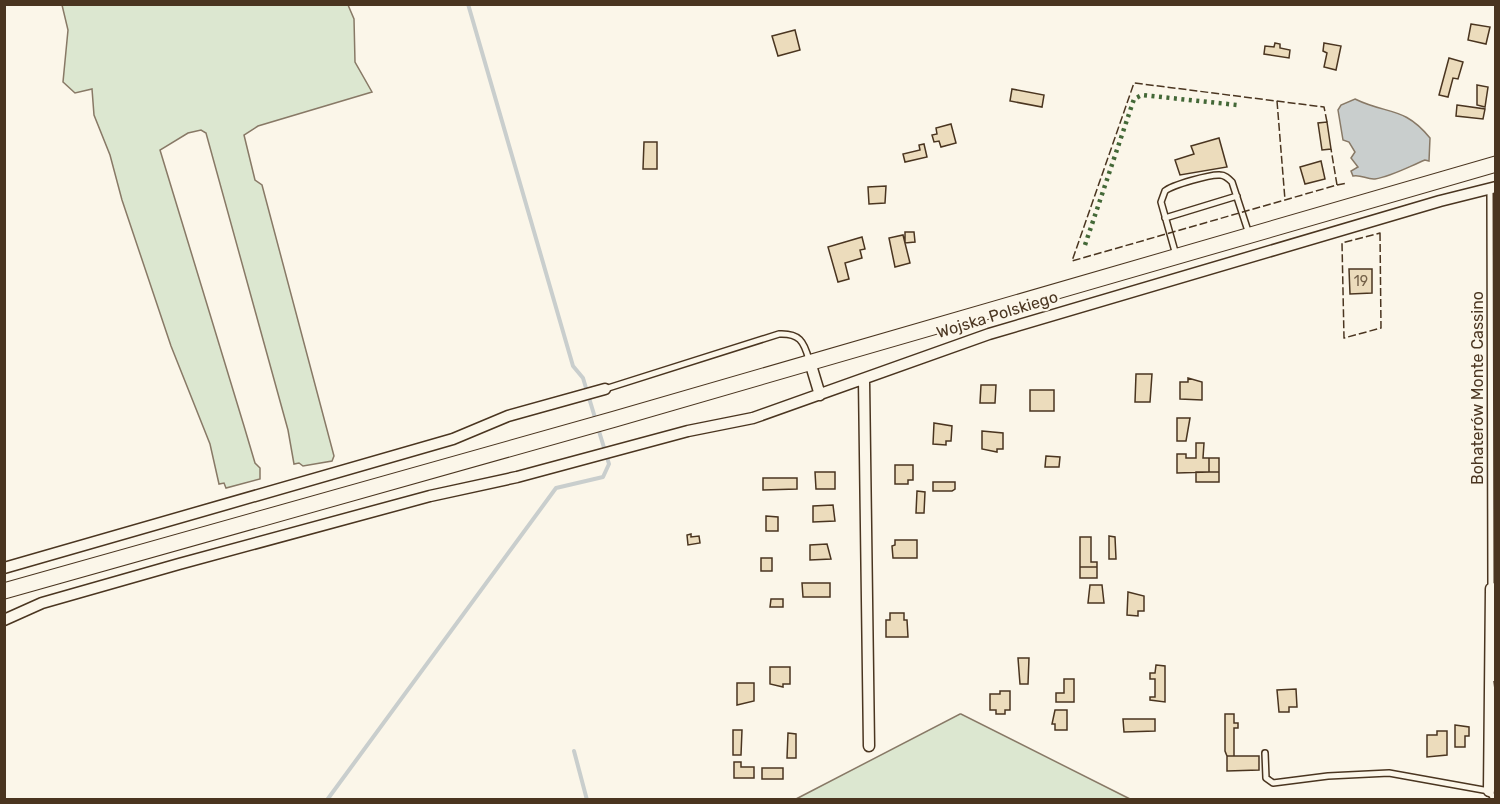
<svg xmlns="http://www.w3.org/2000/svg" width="1500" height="804" viewBox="0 0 1500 804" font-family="Rubik,sans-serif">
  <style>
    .green { fill: #dce7d0; stroke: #887966; stroke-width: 1.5 }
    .water { fill: #c9cecd; stroke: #887966; stroke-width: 1.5 }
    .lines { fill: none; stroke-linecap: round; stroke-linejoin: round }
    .stream { stroke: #c9cecd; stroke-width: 4 }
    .building { fill: #ecdcbc; stroke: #4a3520; stroke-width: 1.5 }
    .lane-casing { stroke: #4a3520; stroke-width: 8 }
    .street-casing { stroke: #4a3520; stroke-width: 13 }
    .secondary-casing { stroke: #4a3520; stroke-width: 17 }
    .lane { stroke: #fbf6e9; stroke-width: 5 }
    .street { stroke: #fbf6e9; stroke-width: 10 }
    .secondary { stroke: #fbf6e9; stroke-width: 15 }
    .hedge { stroke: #436837; stroke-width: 4.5; stroke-dasharray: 3 4.5; stroke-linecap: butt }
    .fence { stroke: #4a3520; stroke-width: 1.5; stroke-dasharray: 8 3; stroke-linecap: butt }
    .labels { text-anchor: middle; stroke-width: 4.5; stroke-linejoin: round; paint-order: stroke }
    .number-label { font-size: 14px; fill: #725f47 }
    .street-label { font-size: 16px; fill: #4a3520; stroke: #fbf6e9 }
  </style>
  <rect width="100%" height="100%" fill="#fbf6e9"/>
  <path class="green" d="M62,5H348L354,19L355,62L372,92L258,126L244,135L255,180L262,185L334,456L332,461L303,466L299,463L294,464L288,430L206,133L201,130L188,133L160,150L244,426L255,463L260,468V479L226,488L224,483L219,484L210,444L171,346L122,200L110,155L94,115L92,89L75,93L63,82L68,30Z
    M960,714H961L1130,799H796Z"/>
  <path class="water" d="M1355,99C1388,115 1404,106 1430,138L1429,161L1425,160C1408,167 1392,176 1375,179C1367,180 1361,174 1353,176L1351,171L1358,167L1351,158L1355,152L1349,142L1343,140L1338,110L1341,105Z"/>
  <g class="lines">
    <path class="stream" d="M468,4L573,366L583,378L596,421
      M574,751L587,800
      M327,800L556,488L603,477L609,464L598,428"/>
  </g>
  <path class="building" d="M1471,24L1490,27L1486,44L1468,40Z
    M795,30L800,50L778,56L772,36Z
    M1275,43L1280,44V48L1290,50L1289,58L1264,54L1265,46L1274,47Z
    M1324,43L1341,46L1336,70L1324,67L1327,53L1323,51Z
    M1449,58L1463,62L1458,79L1453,78L1448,97L1439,95Z
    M1477,85L1488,87L1485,107L1477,105Z
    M1012,89L1044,95L1042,107L1010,101Z
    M1457,105L1485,109L1483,119L1456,116Z
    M1327,122L1331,149L1322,150L1318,123Z
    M951,124L956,143L941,147L939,141L934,142L932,135L937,134L936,128Z
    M1219,138L1227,167L1180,175L1175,160L1194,154L1191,146Z
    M644,142H657V169H643Z
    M924,144L927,157L905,162L903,154L920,150L919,145Z
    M1321,161L1325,179L1305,184L1300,167Z
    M886,186L885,203L869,204L868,187Z
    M905,232H914L915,242L905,243Z
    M903,235L910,263L895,267L889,238Z
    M862,237L865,249L860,250L862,258L845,263L849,279L838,282L828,247Z
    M1349,269H1372V293L1350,294Z
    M1136,374H1152L1150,402H1135Z
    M1188,378L1202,382V400L1180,399V382H1188Z
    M981,385H996L995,403H980Z
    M1030,390H1054V411H1030Z
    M1177,418H1190L1186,441H1177Z
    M934,423L952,426L951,441H946V445L933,444Z
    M982,431L1003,433V449H997V452L982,449Z
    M1196,443H1204L1203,458H1209V472L1177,473V454H1186V458H1196Z
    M1046,456L1060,457L1059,467H1045Z
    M1209,458H1219V472H1209Z
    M895,465H913V480H908V484H895Z
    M815,472H835V489H816Z
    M1196,472H1219V482H1196Z
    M763,478H797V489L763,490Z
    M933,482H955V489L952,491H933Z
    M917,491L925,492L924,513H916Z
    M833,505L835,521L813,522V506Z
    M766,516L778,517V531H766Z
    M691,534V537L699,536L700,543L688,545L687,535Z
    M1109,536L1115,537L1116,559H1109Z
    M1080,537H1091V562H1097V567H1080Z
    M895,540H917V558H893L892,546L895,545Z
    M827,544L831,559L810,560V545Z
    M761,558H772V571H761Z
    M1080,567H1097V578H1080Z
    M802,583H830V597H803Z
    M1090,585H1102L1104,603H1088Z
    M1128,592L1144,596V611H1138V616L1127,615Z
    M771,599H783V607H770Z
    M890,613H904V620H907L908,637H886V620H890Z
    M1018,658H1029L1028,684H1020Z
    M1156,665L1165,666V702L1150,700V697H1155V679H1150V673H1155Z
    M770,667H790V684H783V687L770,684Z
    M1064,679H1074V702H1056V693H1064Z
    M737,683H754V701L737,705Z
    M1296,689L1297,707H1289V712H1279L1277,690Z
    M1000,691H1010V710H1005V714H996V710H990V694H1000Z
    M1055,710H1067V730H1055V724H1052Z
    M1225,714H1234V723H1238V728H1234V756H1227L1225,751Z
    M1123,719H1155V731L1124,732Z
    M1455,725L1469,727V736H1465V747H1455Z
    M733,730H742L741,755H733Z
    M1437,731H1447V755L1427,757V735H1437Z
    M788,733L796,734V758H787Z
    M1227,756H1259V770L1227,771Z
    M734,762H741V767H754V778H734Z
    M762,768H783V779H762Z"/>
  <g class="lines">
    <defs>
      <path id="lane" d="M1490,188L1491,589
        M1165,218L1237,196
        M1176,255L1161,202L1165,191C1172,185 1211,174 1220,175C1225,175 1228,178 1232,182L1249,234
        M605,389L779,334C799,333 804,341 809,360
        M1265,753L1266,778L1273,783L1328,776L1389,773L1489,791L1495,800"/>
      <path id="street" d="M810,362L820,395
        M864,380L869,746
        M4,568L453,439L508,416L605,389
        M4,620L42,603L179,564L430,496L517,477L688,431L753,418L989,334L1440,201L1496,187
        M1489,791L1491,589L1496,588"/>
      <path id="secondary" d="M4,591L615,419L1496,164"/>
    </defs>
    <use href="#lane" class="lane-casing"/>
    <use href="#street" class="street-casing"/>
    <use href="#secondary" class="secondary-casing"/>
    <use href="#lane" class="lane"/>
    <use href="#street" class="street"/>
    <use href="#secondary" class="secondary"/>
    <path class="hedge" d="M1085,245L1134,99L1142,95L1237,105"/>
    <path class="fence" d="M1277,101L1285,200
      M1327,122L1324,107L1134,83L1072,261L1337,185L1331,149
      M1337,185L1347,183
      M1380,233L1381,328L1344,338L1342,243Z
      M1496,385V450
      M1494,681L1496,698"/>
  </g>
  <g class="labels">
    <g class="number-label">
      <text x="1361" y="286">19</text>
    </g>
    <g class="street-label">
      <text transform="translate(997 314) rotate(-17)" y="6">Wojska Polskiego</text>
      <text transform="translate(1477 388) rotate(-90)" y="6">Bohaterów Monte Cassino</text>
    </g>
  </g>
  <rect width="1500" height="804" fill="none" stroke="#4a3520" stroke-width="12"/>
</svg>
